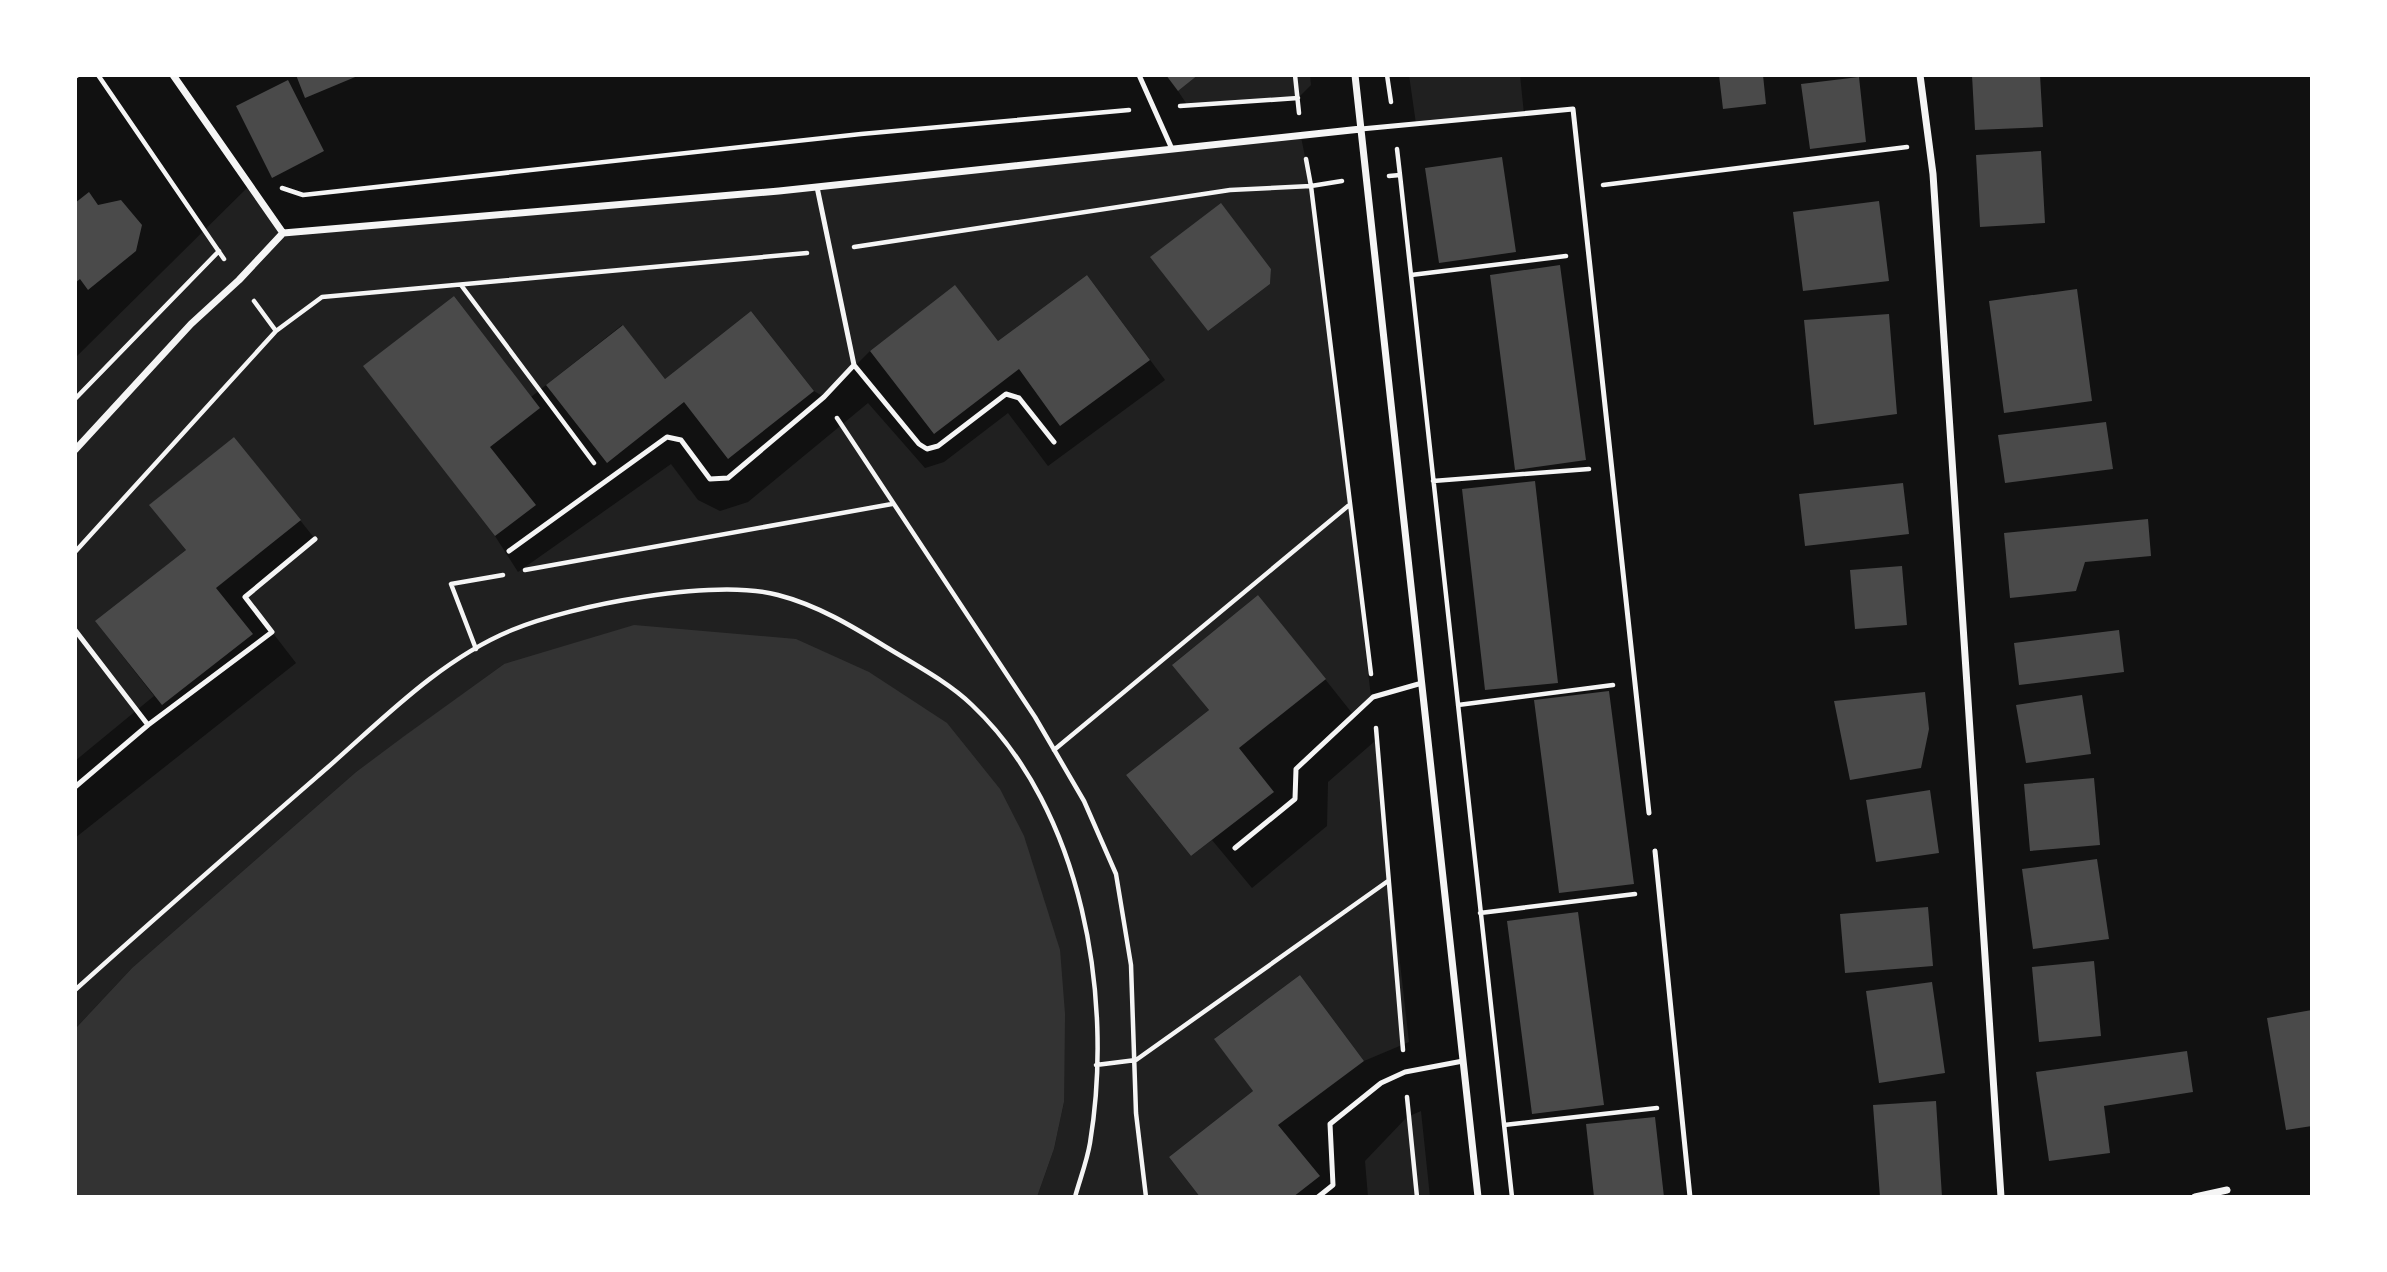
<svg xmlns="http://www.w3.org/2000/svg" width="2387" height="1272" viewBox="0 0 2387 1272" font-family="Poppins,sans-serif">
  <style>
    .green { fill: #202020; fill-rule: evenodd }
    .water { fill: #333 }
    .building { fill: #4a4a4a }
    .lines { fill: none; stroke-linecap: round; stroke-linejoin: round }
    .path { stroke: #f5f5f5; stroke-width: 4.5 }
    .service { stroke: #f5f5f5; stroke-width: 5 }
    .minor { stroke: #f5f5f5; stroke-width: 7 }
  </style>
  <rect width="100%" height="100%" fill="#111"/>
  <path class="green" d="M1198,75H1310L1311,85L1298,98L1188,106L1178,91Z
    M1409,75H1520L1524,114L1416,124Z
    M1301,137L1311,186L1371,697L1352,713L1258,595L1173,664L1209,710L1126,775L1191,856L1212,840L1252,888L1327,826L1328,782L1375,741L1409,1042L1364,1061L1300,975L1215,1038L1253,1091L1169,1157L1200,1197H1037L1054,1149L1064,1102L504,664L356,772L132,968L75,1029V838L296,663L245,597L315,539L234,437L150,505L186,550L96,622L154,696L75,761V358L249,186L283,233L817,187ZM1221,204L1271,269L1270,284L1208,331L1151,257ZM1087,275L1165,380L1048,466L1008,413L944,462L925,468L868,403L748,502L720,511L698,500L671,464L518,572L495,536L364,366L454,296L531,397L622,325L665,379L751,311L814,391L824,397L870,351L955,286L998,341Z
    M1421,1111L1430,1197H1368L1365,1161L1407,1117Z"/>
  <path class="water" d="M634,625L796,639L869,672L947,723L1000,789L1024,836L1060,950L1065,1014L1064,1102L1054,1149L1037,1197H75V1029L132,968L356,772L403,737L504,664Z"/>
  <path class="building" d="M296,75H360L305,98Z
    M1166,75H1198L1178,91Z
    M1719,75H1763L1766,104L1723,109Z
    M1972,75H2040L2043,127L1975,130Z
    M1859,77L1866,142L1810,149L1801,84Z
    M288,80L324,151L272,178L236,106Z
    M2041,151L2045,223L1980,227L1976,155Z
    M1502,157L1516,252L1439,263L1425,168Z
    M89,192L98,205L121,200L142,225L136,251L88,290L80,279L75,283V203Z
    M1879,201L1889,281L1803,291L1793,212Z
    M1221,203L1271,269L1270,284L1208,331L1150,257Z
    M1560,265L1586,460L1515,470L1490,275Z
    M1087,275L1150,360L1060,426L1019,369L934,434L870,351L955,285L998,341Z
    M2077,289L2092,401L2004,413L1989,301Z
    M454,296L540,408L490,447L536,505L495,536L363,366Z
    M751,311L814,391L728,459L684,402L607,463L546,385L623,325L665,379Z
    M1889,314L1897,414L1814,425L1804,320Z
    M2106,422L2113,469L2005,483L1998,435Z
    M234,437L301,520L216,588L253,634L162,705L95,621L186,550L149,505Z
    M1535,481L1558,683L1485,690L1462,489Z
    M1903,483L1909,534L1805,546L1799,494Z
    M2148,519L2151,556L2085,562L2076,591L2010,598L2004,533Z
    M1902,566L1907,625L1855,629L1850,570Z
    M1258,595L1326,679L1239,748L1274,792L1191,856L1126,775L1209,710L1172,665Z
    M2119,630L2124,672L2019,685L2014,643Z
    M1609,691L1634,884L1559,893L1534,700Z
    M1925,692L1929,729L1921,768L1850,780L1834,701Z
    M2082,695L2091,754L2026,763L2016,705Z
    M2094,778L2100,845L2030,851L2024,784Z
    M1930,790L1939,853L1876,862L1866,800Z
    M2097,859L2109,939L2033,949L2022,869Z
    M1928,907L1933,966L1845,973L1840,914Z
    M1578,912L1604,1105L1532,1114L1507,921Z
    M2094,961L2101,1036L2039,1042L2032,967Z
    M1300,975L1364,1061L1278,1125L1320,1176L1293,1197H1200L1169,1157L1253,1091L1214,1039Z
    M1932,982L1945,1073L1879,1083L1866,991Z
    M2312,1010V1126L2286,1130L2267,1018Z
    M2187,1051L2193,1092L2104,1106L2110,1153L2049,1161L2036,1072Z
    M1936,1101L1942,1197H1880L1873,1105Z
    M1655,1117L1664,1197H1594L1586,1124Z"/>
  <g class="lines">
    <path class="path" d="M98,75L224,259
      M1295,75L1299,113
      M1387,75L1391,102
      M75,77L78,75
      M1180,106L1298,98
      M1400,175L1512,1197
      M1389,176L1400,175L1397,149
      M1342,181L1311,186L1371,674
      M1603,185L1907,147
      M282,188L303,195L861,134L1129,110
      M854,247L1230,190L1311,186L1306,159
      M1411,275L1566,256
      M461,285L594,463
      M254,301L276,331
      M75,399L219,251
      M837,418L1035,717L1084,801L1116,874L1131,965L1136,1113L1146,1197
      M1433,481L1589,469
      M75,552L276,331L322,297L807,253
      M525,570L892,504
      M476,649L451,584L503,575
      M1458,705L1613,685
      M1376,728L1403,1050
      M1054,750L1348,506
      M1480,913L1635,894
      M75,990C158,915 242,842 327,768C383,719 441,659 512,630C572,605 715,578 778,595C817,605 852,626 886,647C914,664 948,682 972,705C1083,810 1114,998 1090,1143C1087,1161 1080,1179 1075,1197
      M1096,1065L1136,1060L1388,881
      M1407,1097L1417,1197
      M1504,1125L1657,1108"/>
    <path class="service" d="M1139,75L1172,149
      M1361,129L1573,109L1649,813
      M854,365L919,444L927,449L938,446L1006,394L1019,398L1054,442
      M509,551L667,437L681,440L710,479L728,478L824,397L854,365L817,187
      M75,630L148,725
      M75,787L148,725L272,632L245,597L315,539
      M1235,848L1295,799L1296,769L1373,697L1422,683
      M1655,851L1690,1197
      M1318,1197L1333,1185L1330,1124L1381,1083L1405,1072L1463,1061"/>
    <path class="minor" d="M173,75L283,233
      M1355,75L1478,1197
      M1920,75L1933,174L2001,1197
      M75,450L191,324L239,280L283,233L779,191L1361,129
      M2195,1197L2227,1190"/>
  </g>
  <rect width="2387" height="1272" fill="none" stroke="#ffffff" stroke-width="154"/>
</svg>
